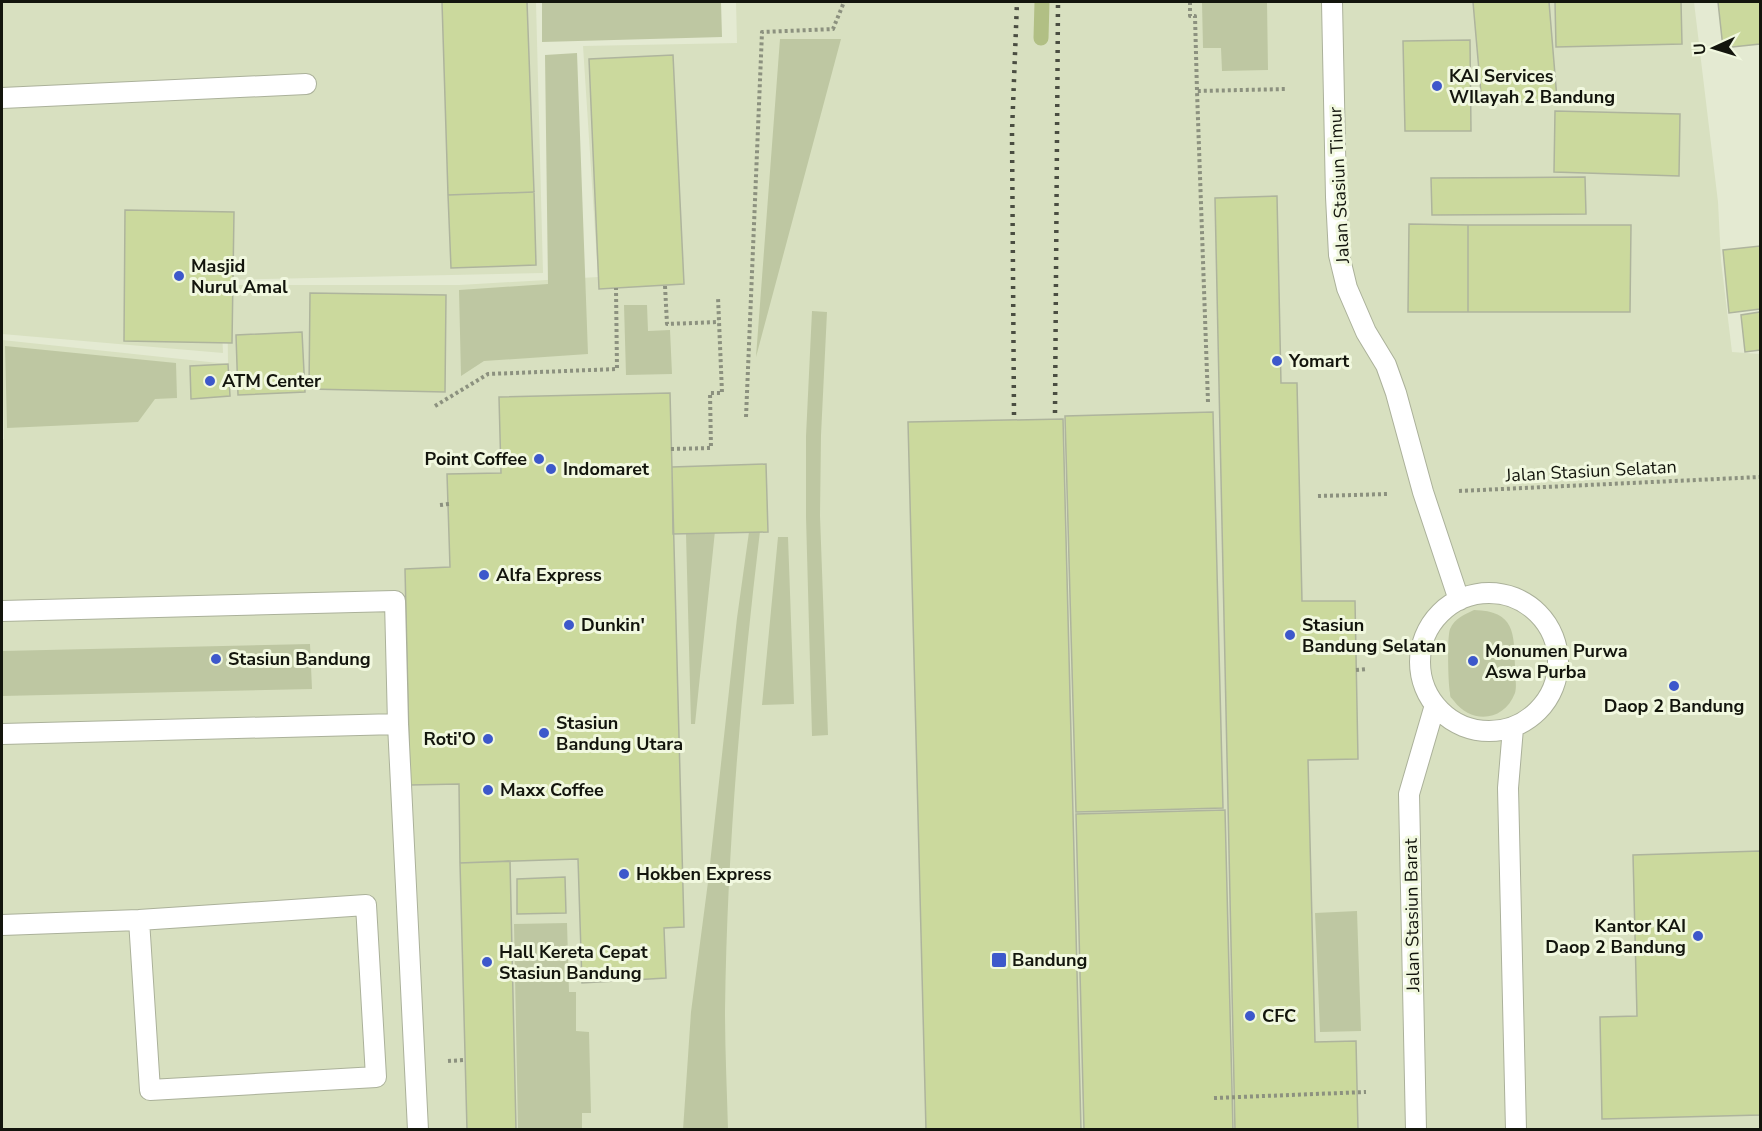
<svg xmlns="http://www.w3.org/2000/svg" width="1762" height="1131" viewBox="0 0 1762 1131" font-family="'Nunito Sans',sans-serif">
  <style>
    .built { fill: #d8e0c0 }
    .green { fill: #bec7a2 }
    .lines { fill: none; stroke-linecap: round; stroke-linejoin: round }
    .stream { stroke: #b1bf84; stroke-width: 15 }
    .building { fill: #cbd99d; stroke: #aeb49d; stroke-width: 1.5 }
    .lane-casing { stroke: #abb19a; stroke-width: 22 }
    .path { stroke: #8c917f; stroke-width: 4; stroke-dasharray: 3 3; stroke-linecap: butt }
    .lane { stroke: #fff; stroke-width: 20 }
    .rail { stroke: #4a4d41; stroke-width: 4.5; stroke-dasharray: 3 6; stroke-linecap: butt }
    .poi-dot { fill: #3d58cb; stroke: #f1f8df; stroke-width: 2 }
    .labels { text-anchor: middle; stroke-width: 6; stroke-linejoin: round; paint-order: stroke }
    .poi-label { font-size: 18px; font-weight: bold; fill: #13150d; stroke: #f1f8df; text-anchor: start }
    .street-label { font-size: 18px; fill: #13150d; stroke: #f1f8df }
  </style>
  <rect width="100%" height="100%" fill="#e4ead2"/>
  <path class="built" d="M2,2H536L543,273L220,280L223,353L2,334Z
    M736,2H1694L1718,202L1721,261L1732,352L1760,354V1129L2,1130V440L4,439L2,340L228,364L227,285H459L598,277L583,46L737,43Z"/>
  <path class="green" d="M542,2H721L722,37L542,42Z
    M1202,2H1267L1268,70L1222,71L1221,48H1203Z
    M780,39H841L756,357Z
    M577,53L588,354L484,361L461,376L459,290L548,284L545,55Z
    M624,305H647L648,331L670,330L672,374L626,375Z
    M812,311L827,312L821,435L820,516L828,735L812,736L806,517V436Z
    M5,346L176,363L177,398L155,399L138,422L7,428Z
    M715,531L695,724H691L686,534Z
    M760,531C741,690 727,851 725,1011C725,1051 727,1090 728,1129L683,1130L691,1012L708,882L737,618L749,532Z
    M778,537H788L794,704L762,705Z
    M1474,610C1515,611 1514,633 1515,666C1515,674 1517,686 1515,693C1504,722 1471,724 1454,701C1451,697 1450,698 1450,693C1448,683 1447,637 1450,629C1455,618 1464,615 1474,610Z
    M310,644L312,689L2,696V651Z
    M1357,911L1361,1031L1320,1032L1315,913Z
    M567,923L569,992H576V1031L589,1032L591,1113H582V1129H518L514,924Z"/>
  <g class="lines">
    <path class="stream" d="M1041,38L1042,2"/>
  </g>
  <path class="building" d="M442,2H527L534,192L448,195Z
    M1473,2H1549L1557,99L1482,105Z
    M1555,2H1681L1682,44L1556,47Z
    M1718,2H1760V44L1723,48Z
    M1470,40L1471,131H1405L1403,41Z
    M673,55L684,284L599,289L589,59Z
    M1555,111L1680,114L1679,176L1554,172Z
    M1585,177L1586,214L1432,215L1431,178Z
    M534,192L536,265L451,268L448,195Z
    M1277,196L1281,383H1297L1302,601H1355L1358,759L1308,760L1315,1042L1356,1041L1358,1130H1235L1215,198Z
    M125,210L234,212L232,343L124,341Z
    M1409,224L1468,225V312H1408Z
    M1468,225H1631L1630,312H1468Z
    M1760,246V309L1729,313L1723,250Z
    M310,293L446,295L445,392L309,389Z
    M1760,312V350L1745,352L1741,315Z
    M302,332L305,392L238,395L236,335Z
    M228,364L230,396L191,399L190,366Z
    M670,393L684,927L664,928L666,978L582,983L578,859L460,863L459,784L410,785L405,569L450,567L447,474L501,473L499,397Z
    M1213,412L1223,808L1076,812L1065,416Z
    M1063,419L1081,1130H926L908,422Z
    M766,464L768,532L673,534L672,467Z
    M1225,810L1233,1130H1084L1076,814Z
    M1760,851V1115L1602,1119L1600,1017L1637,1016L1633,855Z
    M510,861L516,1130H467L460,863Z
    M565,877L566,913L517,914V879Z"/>
  <g class="lines">
    <defs>
      <path id="lane" d="M1332,2L1336,197L1339,255L1347,288L1366,332L1386,365L1396,393L1423,492L1459,600
        M2,98L306,84
        M1420 662a69 69 0 1 1 138 0a69 69 0 1 1-138 0Z
        M2,611L395,601L398,724L2,734
        M398,724L418,1130
        M1513,728L1508,788L1516,1130
        M2,925L139,920L366,905L376,1077L150,1090L139,920
        M1416,1130L1409,794L1435,705"/>
    </defs>
    <use href="#lane" class="lane-casing"/>
    <path class="path" d="M1190,2V16H1195L1197,91
      M665,286L667,324L719,322
      M1208,402L1197,91L1287,89
      M435,406L488,374L617,369L616,288
      M746,417L762,32L833,29L844,2
      M671,449L711,448L710,393H722L718,297
      M1459,491L1760,477
      M1318,496L1388,494
      M440,505L449,504
      M1356,670L1367,669
      M448,1061L465,1060
      M1214,1098L1366,1092"/>
    <use href="#lane" class="lane"/>
    <path class="rail" d="M1055,413L1058,2
      M1014,415L1012,132L1017,2"/>
  </g>
  <g class="poi-dot">
    <circle cx="1437" cy="86" r="6"/>
    <circle cx="179" cy="276" r="6"/>
    <circle cx="1277" cy="361" r="6"/>
    <circle cx="210" cy="381" r="6"/>
    <circle cx="539" cy="459" r="6"/>
    <circle cx="551" cy="469" r="6"/>
    <circle cx="484" cy="575" r="6"/>
    <circle cx="569" cy="625" r="6"/>
    <circle cx="1290" cy="635" r="6"/>
    <circle cx="216" cy="659" r="6"/>
    <circle cx="1473" cy="661" r="6"/>
    <circle cx="1674" cy="686" r="6"/>
    <circle cx="544" cy="733" r="6"/>
    <circle cx="488" cy="739" r="6"/>
    <circle cx="488" cy="790" r="6"/>
    <circle cx="624" cy="874" r="6"/>
    <circle cx="1698" cy="936" r="6"/>
    <rect x="991" y="952" width="16" height="16" rx="3"/>
    <circle cx="487" cy="962" r="6"/>
    <circle cx="1250" cy="1016" r="6"/>
  </g>
  <g class="labels">
    <g class="poi-label">
      <text x="1449" y="82">KAI Services<tspan x="1449" dy="21">WIlayah 2 Bandung</tspan></text>
      <text x="191" y="272">Masjid<tspan x="191" dy="21">Nurul Amal</tspan></text>
      <text x="1289" y="367">Yomart</text>
      <text x="222" y="387">ATM Center</text>
      <text x="527" y="465" text-anchor="end">Point Coffee</text>
      <text x="563" y="475">Indomaret</text>
      <text x="496" y="581">Alfa Express</text>
      <text x="581" y="631">Dunkin'</text>
      <text x="1302" y="631">Stasiun<tspan x="1302" dy="21">Bandung Selatan</tspan></text>
      <text x="1485" y="657">Monumen Purwa<tspan x="1485" dy="21">Aswa Purba</tspan></text>
      <text x="228" y="665">Stasiun Bandung</text>
      <text x="1674" y="712" text-anchor="middle">Daop 2 Bandung</text>
      <text x="556" y="729">Stasiun<tspan x="556" dy="21">Bandung Utara</tspan></text>
      <text x="476" y="745" text-anchor="end">Roti'O</text>
      <text x="500" y="796">Maxx Coffee</text>
      <text x="636" y="880">Hokben Express</text>
      <text x="1686" y="932" text-anchor="end">Kantor KAI<tspan x="1686" dy="21">Daop 2 Bandung</tspan></text>
      <text x="499" y="958">Hall Kereta Cepat<tspan x="499" dy="21">Stasiun Bandung</tspan></text>
      <text x="1012" y="966">Bandung</text>
      <text x="1262" y="1022">CFC</text>
    </g>
    <g class="street-label">
      <text transform="translate(1339 185) rotate(-93)" y="6">Jalan Stasiun Timur</text>
      <text transform="translate(1591 471) rotate(-3)" y="6">Jalan Stasiun Selatan</text>
      <text transform="translate(1412 915) rotate(-91)" y="6">Jalan Stasiun Barat</text>
    </g>
  </g>
  <rect width="1762" height="1131" fill="none" stroke="#13150d" stroke-width="6"/>
  <g transform="translate(1714 48) rotate(266)" stroke="#f1f8df" stroke-width="4.5" paint-order="stroke">
  <path d="M0-4.5L10 22L0 15L-10 22Z" fill="#13150d"/>
  <text y="-9" font-size="16" font-weight="bold" text-anchor="middle" fill="#13150d">U</text>
  </g>
</svg>
